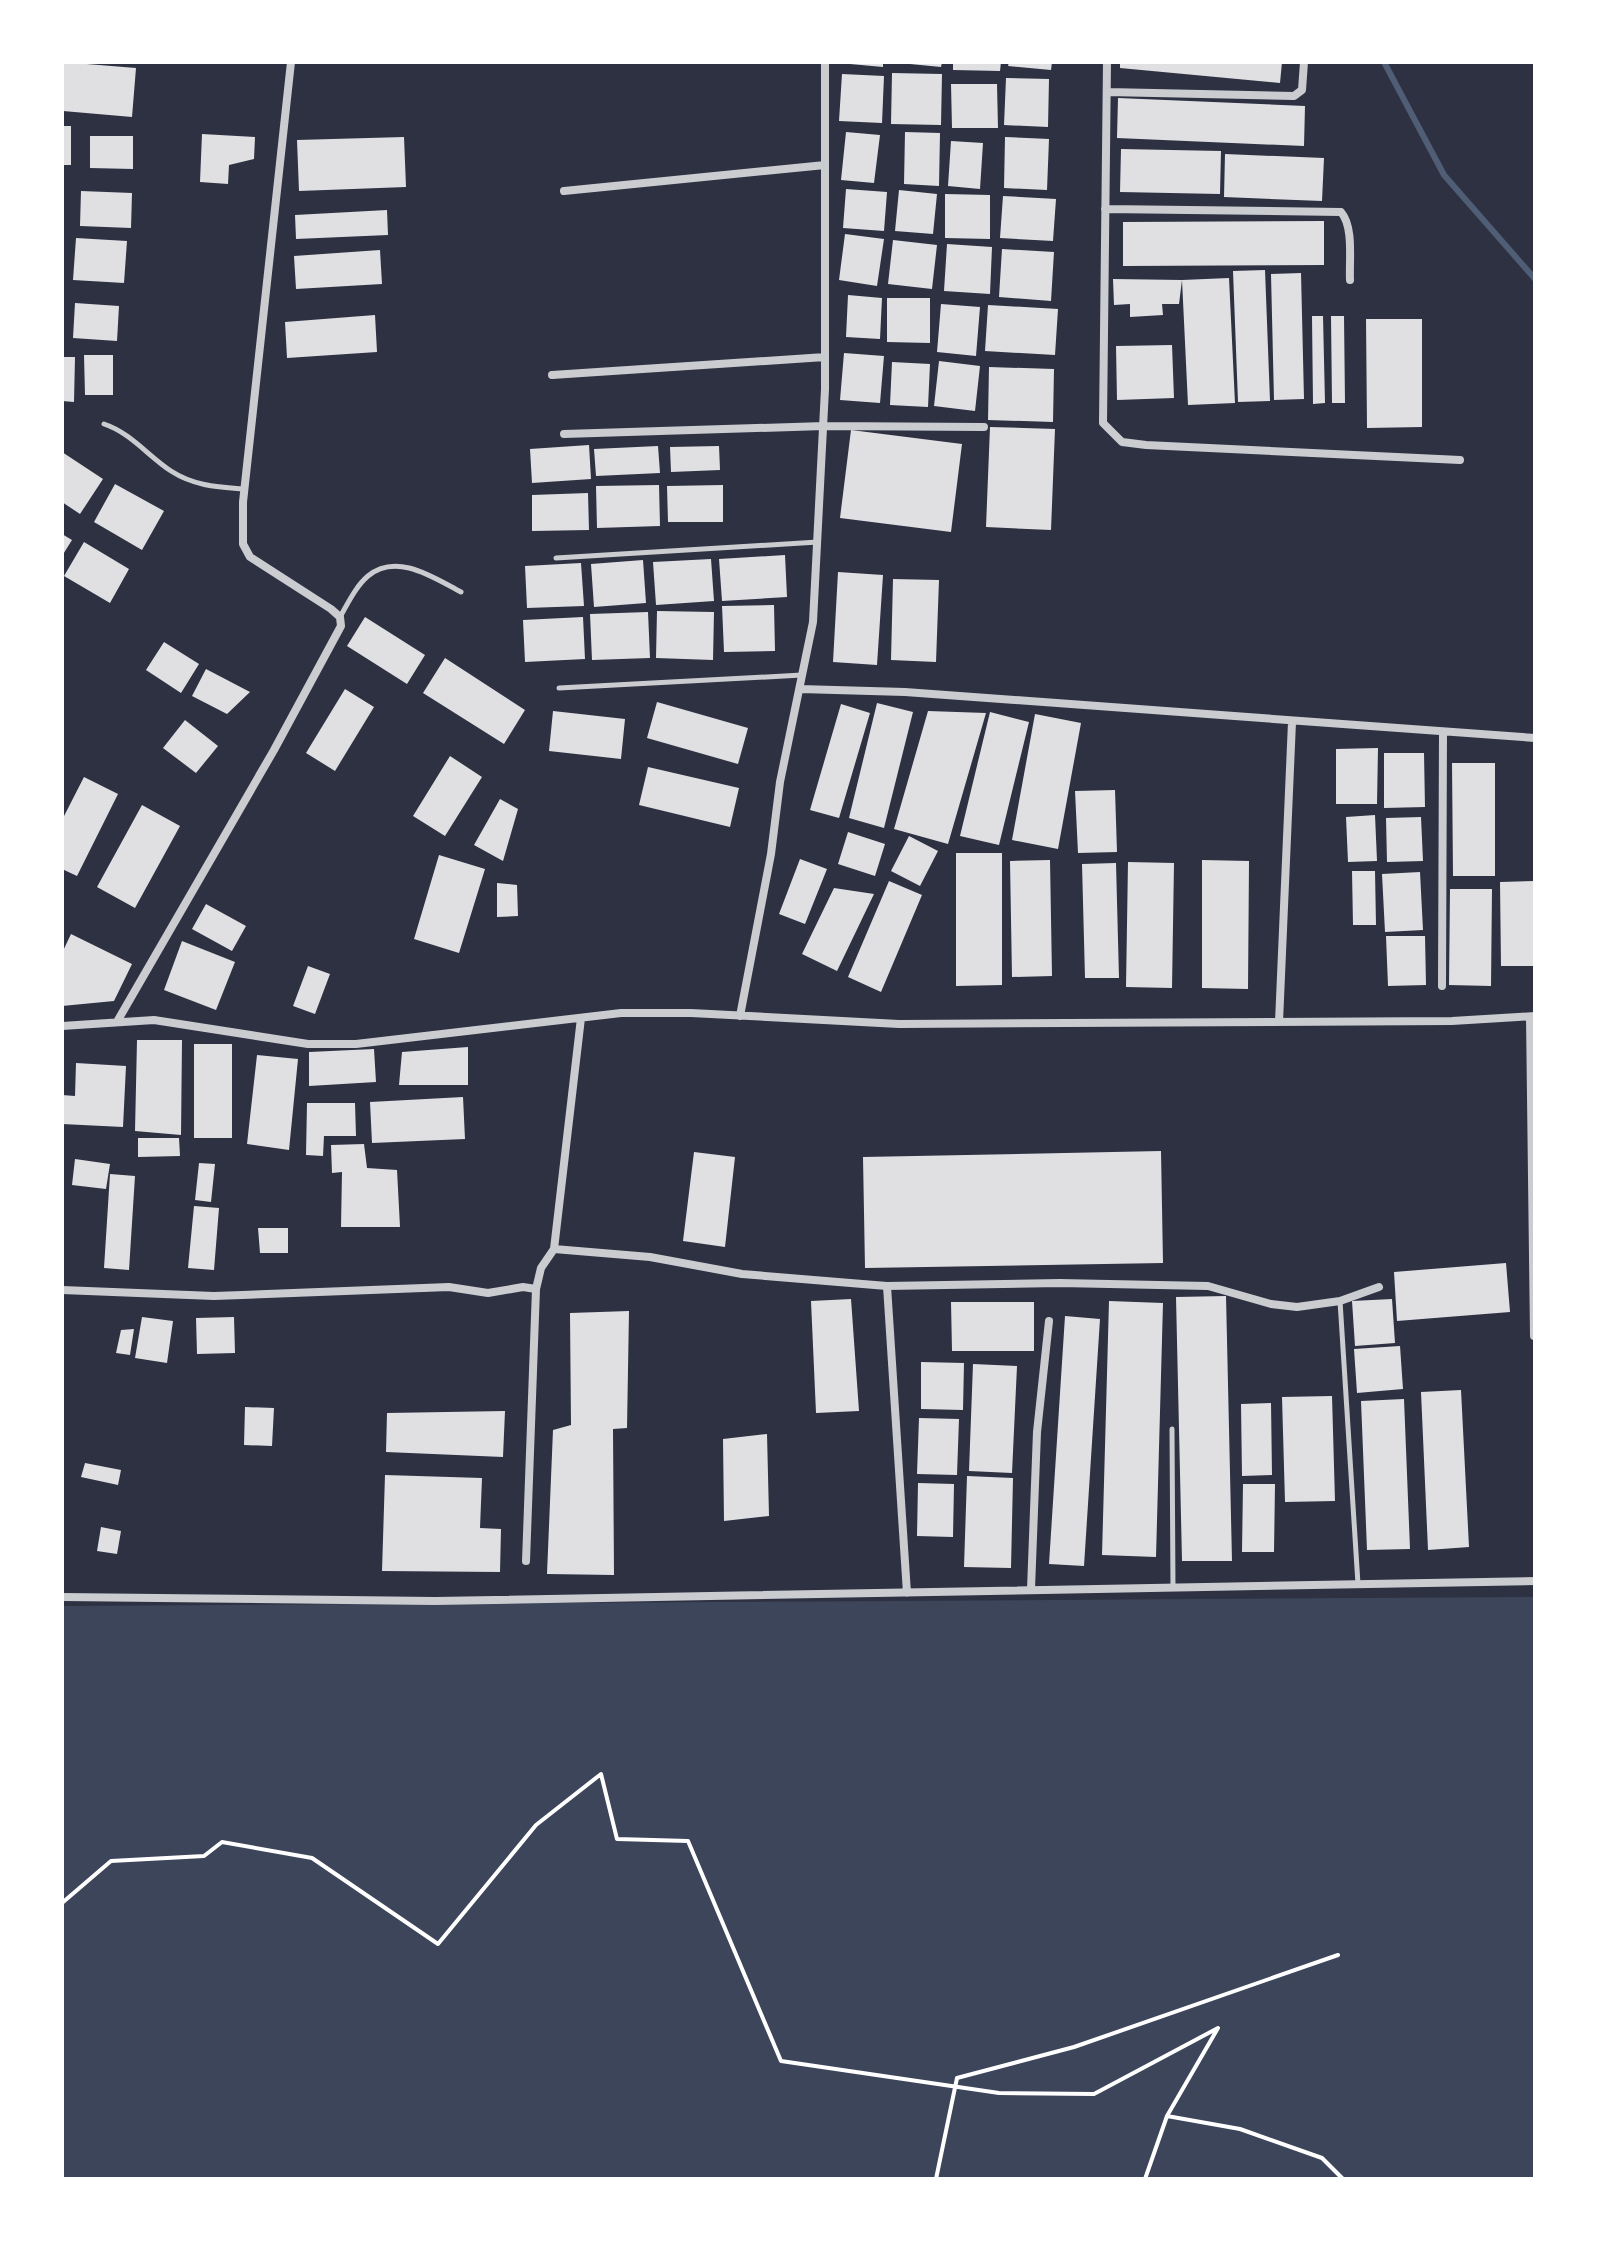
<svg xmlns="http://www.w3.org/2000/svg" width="1597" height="2241" viewBox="0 0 1597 2241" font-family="'Roboto Serif',serif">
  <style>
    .green { fill: #3c4559 }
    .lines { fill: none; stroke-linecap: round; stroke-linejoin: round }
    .stream { stroke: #4f5d75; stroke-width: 6 }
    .building { fill: #e0e0e3 }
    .path { stroke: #fff; stroke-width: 4 }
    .service { stroke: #caccd0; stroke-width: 5 }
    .minor { stroke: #caccd0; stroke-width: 8 }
  </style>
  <rect width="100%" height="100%" fill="#2d3142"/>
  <path class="green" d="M1535,1597V2179H62V1606Z"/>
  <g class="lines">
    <path class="stream" d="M1384,62L1444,175L1535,279"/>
  </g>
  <path class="building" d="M62,62L136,68L132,117L63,111L64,87H62Z
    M851,62H883V67L850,64Z
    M911,62H942L941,67L910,64Z
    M953,62H1001L1000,71L953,70Z
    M1009,62H1052L1051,70L1008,66Z
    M1120,62H1282L1280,83L1120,68Z
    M892,73L942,74L941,125L891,124Z
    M842,74L884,76L882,123L839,121Z
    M1006,78L1049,79L1048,127L1004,125Z
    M951,84H997L998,128H952Z
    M1118,98L1305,106L1304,146L1117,138Z
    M62,126H71V165H62Z
    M846,132L880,135L874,183L841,180Z
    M905,132L940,133L939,186L904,184Z
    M202,134L255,137L254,159L229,165L228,184L200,182Z
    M90,136H133V169L90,168Z
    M404,137L406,187L299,191L297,140Z
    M1005,137L1049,139L1047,190L1004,188Z
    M951,141L983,143L980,189L948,186Z
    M1121,149L1221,151L1220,194L1120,192Z
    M1225,154L1324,158L1322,201L1224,197Z
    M846,189L887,192L884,231L843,228Z
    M899,190L937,194L933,234L895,231Z
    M81,191L132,193L131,228L80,226Z
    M945,194L990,195V239L945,238Z
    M1003,196L1056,199L1053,241L1000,238Z
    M387,210L388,235L296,239L295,215Z
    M1324,221V265L1123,266V222Z
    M845,234L884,239L877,286L839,280Z
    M76,238L127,241L124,283L73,280Z
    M893,240L937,245L932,289L888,284Z
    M947,244L992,247L990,294L944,291Z
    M1002,249L1054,252L1051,301L999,297Z
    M380,250L382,284L296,289L294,256Z
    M1265,270L1270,401L1238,402L1233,271Z
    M1301,273L1304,399L1274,400L1271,274Z
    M1229,278L1235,403L1188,405L1182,280Z
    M1113,279L1182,280L1179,304H1162L1163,315L1130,317V304L1114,305Z
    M848,295L882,298L880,339L846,337Z
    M887,298H930V343L887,342Z
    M75,303L119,306L117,341L73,338Z
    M941,304L980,307L976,356L937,352Z
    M988,305L1058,309L1055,355L985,351Z
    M375,315L377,352L287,358L285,322Z
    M1312,316H1323L1325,403L1313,404Z
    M1331,316H1344L1345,403H1332Z
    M1366,319H1422V427L1367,428Z
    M1172,345L1174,398L1117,400L1116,346Z
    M844,353L884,356L880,403L840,400Z
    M84,355H113V395H85Z
    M62,357H75L74,402L62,401Z
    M939,361L980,366L975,411L934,406Z
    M892,362L930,364L928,407L890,405Z
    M989,367L1054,369L1053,422L988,420Z
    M990,427L1055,429L1051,530L986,527Z
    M851,430L962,444L951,532L840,518Z
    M589,445L591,479L532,483L530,449Z
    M658,446L660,473L596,476L594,449Z
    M719,446L720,470L671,472L670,447Z
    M62,452L103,479L80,514L62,502Z
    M115,484L164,511L142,550L94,522Z
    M659,485L660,526L597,528L596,486Z
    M723,485V522H668L667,486Z
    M588,493L589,530L532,531V495Z
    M62,534L72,540L62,556Z
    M84,542L129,569L110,603L64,576Z
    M785,555L787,597L722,601L719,559Z
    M711,559L714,601L656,605L653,562Z
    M643,560L646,603L594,607L591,564Z
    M581,563L584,606L527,608L525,566Z
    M838,572L883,575L877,665L833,662Z
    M893,579L939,580L936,662L891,660Z
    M774,605L775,651L724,652L722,606Z
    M657,611L714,612L713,660L656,658Z
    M648,612L650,658L592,660L590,614Z
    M365,617L425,655L407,684L347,646Z
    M583,617L585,659L525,662L523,620Z
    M164,642L199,664L181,693L146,670Z
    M445,658L525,710L504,744L423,693Z
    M206,669L250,692L227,714L192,696Z
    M345,689L374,707L335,771L306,753Z
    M657,702L748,728L738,764L647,738Z
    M877,703L913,712L884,828L849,818Z
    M841,704L870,713L839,818L810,810Z
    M553,711L625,719L621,759L549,751Z
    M928,711L986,713L948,844L894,829Z
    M990,712L1029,722L999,845L960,836Z
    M1035,714L1081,723L1058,849L1012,840Z
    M185,720L218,746L196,773L163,748Z
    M1378,748L1377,804H1336V749Z
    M1384,753H1424L1425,807L1384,808Z
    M450,756L482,777L445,836L413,816Z
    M1452,763H1495V876H1453Z
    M648,767L739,788L730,827L639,805Z
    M84,777L118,794L77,876L62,869V820Z
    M1115,790L1117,852L1078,853L1075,791Z
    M500,799L518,809L503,861L474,845Z
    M142,805L180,826L135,908L97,887Z
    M1375,815L1377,861L1348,862L1346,817Z
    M1421,817L1423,861L1387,862L1386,818Z
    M848,832L885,844L875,876L838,864Z
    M909,836L938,851L920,886L891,871Z
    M956,853H1002V985L956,986Z
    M439,855L485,869L459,953L414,939Z
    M800,859L827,869L805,924L779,914Z
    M1050,860L1052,976L1012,977L1010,861Z
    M1202,860L1249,861L1248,989L1202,988Z
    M1128,862L1174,863L1172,988L1126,987Z
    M1116,863L1119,978H1085L1082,864Z
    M1352,871H1375L1376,925H1353Z
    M1420,872L1423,930L1385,932L1382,874Z
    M889,881L922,895L881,992L848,977Z
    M1534,881L1535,966H1501L1500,882Z
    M497,883L517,885L518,916L497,917Z
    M834,888L874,894L837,971L802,954Z
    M1450,889H1492L1491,986L1449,985Z
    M206,904L246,926L232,951L192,929Z
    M71,934L132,964L114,1001L62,1006V953Z
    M1386,936H1425L1426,985L1388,986Z
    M182,941L235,962L216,1010L164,990Z
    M308,966L330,974L315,1014L293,1006Z
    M137,1040H182L181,1135L135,1131Z
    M194,1044H232V1138H194Z
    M468,1047V1085H399L402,1052Z
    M374,1049L376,1082L309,1086V1052Z
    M257,1055L298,1059L289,1150L247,1144Z
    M76,1063L126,1066L123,1127L62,1124V1095L75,1096Z
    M463,1097L465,1139L372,1143L370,1102Z
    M307,1103H355L356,1136H324L323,1156L306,1155Z
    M138,1138H179L180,1156L138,1157Z
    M364,1144L367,1168L397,1170L400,1227H341L342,1172L332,1173L331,1145Z
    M1161,1151L1163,1263L865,1268L863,1157Z
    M694,1152L735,1157L725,1247L683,1241Z
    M75,1159L110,1164L106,1189L72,1185Z
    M199,1163L215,1164L211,1202L195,1200Z
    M110,1174L135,1176L129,1270L104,1268Z
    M194,1206L219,1208L214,1270L188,1268Z
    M258,1228H288V1253H260Z
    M1506,1263L1510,1312L1397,1321L1394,1272Z
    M1226,1296L1232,1561H1182L1176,1297Z
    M851,1299L859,1411L816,1413L811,1301Z
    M1392,1299L1395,1343L1355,1346L1352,1301Z
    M1109,1301L1163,1303L1156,1557L1102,1555Z
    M951,1302H1034V1351H952Z
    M629,1311L627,1428L613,1429L614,1575L547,1574L553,1430L571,1425L570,1313Z
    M1065,1316L1100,1319L1084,1566L1049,1564Z
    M142,1317L173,1321L167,1363L135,1358Z
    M234,1317L235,1353L197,1354L196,1318Z
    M134,1329L130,1355L116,1353L121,1330Z
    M1400,1346L1403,1389L1357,1393L1354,1349Z
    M921,1362L964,1363L963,1410L921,1409Z
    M973,1364L1017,1366L1012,1473L969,1471Z
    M1461,1390L1469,1547L1428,1550L1421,1392Z
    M1332,1396L1335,1501L1285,1502L1282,1397Z
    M1404,1399L1410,1549L1367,1550L1361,1401Z
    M1271,1403L1272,1475L1242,1476L1241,1404Z
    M245,1407L274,1408L272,1446L244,1445Z
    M505,1411L503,1457L386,1452L387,1413Z
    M919,1418L959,1419L957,1475L917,1474Z
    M767,1434L769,1516L724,1521L723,1439Z
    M85,1463L121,1470L118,1485L81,1477Z
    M385,1475L482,1478L480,1528L501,1529L500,1572L382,1571Z
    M967,1476L1013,1478L1011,1568L964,1567Z
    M918,1483L954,1484L953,1537L917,1536Z
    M1243,1484H1275L1274,1552H1242Z
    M101,1527L121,1531L117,1554L97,1551Z"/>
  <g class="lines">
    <path class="path" d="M62,1903L111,1861L204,1856L222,1842L312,1858L438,1944L536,1825L601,1774L617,1839L688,1841L781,2061L999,2093L1094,2094L1218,2028L1167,2116L1240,2129L1322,2158L1343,2179
      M936,2179L957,2078L1074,2047L1338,1955
      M1145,2179L1167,2116"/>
    <path class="service" d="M104,424C131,433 148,456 171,471C194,486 218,487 244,489
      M556,558L818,542
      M340,617C348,603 356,586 368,576C397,552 434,578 461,592
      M559,688L802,675
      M1340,1301L1358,1584
      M1172,1429L1173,1587"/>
    <path class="minor" d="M1107,62L1103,423L1122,442L1146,445L1460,460
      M1107,92L1294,96L1302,90L1304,62
      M564,191L825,165
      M1105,209L1341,212C1354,227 1349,261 1350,280
      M552,375L825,357
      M564,434L824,426L984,427
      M800,689L905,692L1535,738
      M1442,986L1443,732
      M740,1016L771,854L780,782L813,622L825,389V62
      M1530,1017L1534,1336
      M118,1020L274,750L341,626L340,617L331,609L250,557L243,544V502L291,62
      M1279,1022L1292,722
      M62,1026L154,1020L308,1044H356L621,1013H691L899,1024L1452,1021L1535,1016
      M554,1249L650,1257L742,1274L887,1286
      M62,1290L214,1296L449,1287L488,1293L523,1287L536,1289L541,1268L554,1249L581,1018
      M526,1561L536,1289
      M1031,1589L1037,1432L1049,1321
      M907,1593L887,1286L1060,1283L1208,1286L1271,1304L1297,1307L1340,1301L1379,1287
      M62,1597L435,1601L1535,1581"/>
  </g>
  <rect width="1597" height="2241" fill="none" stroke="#ffffff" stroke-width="128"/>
</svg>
